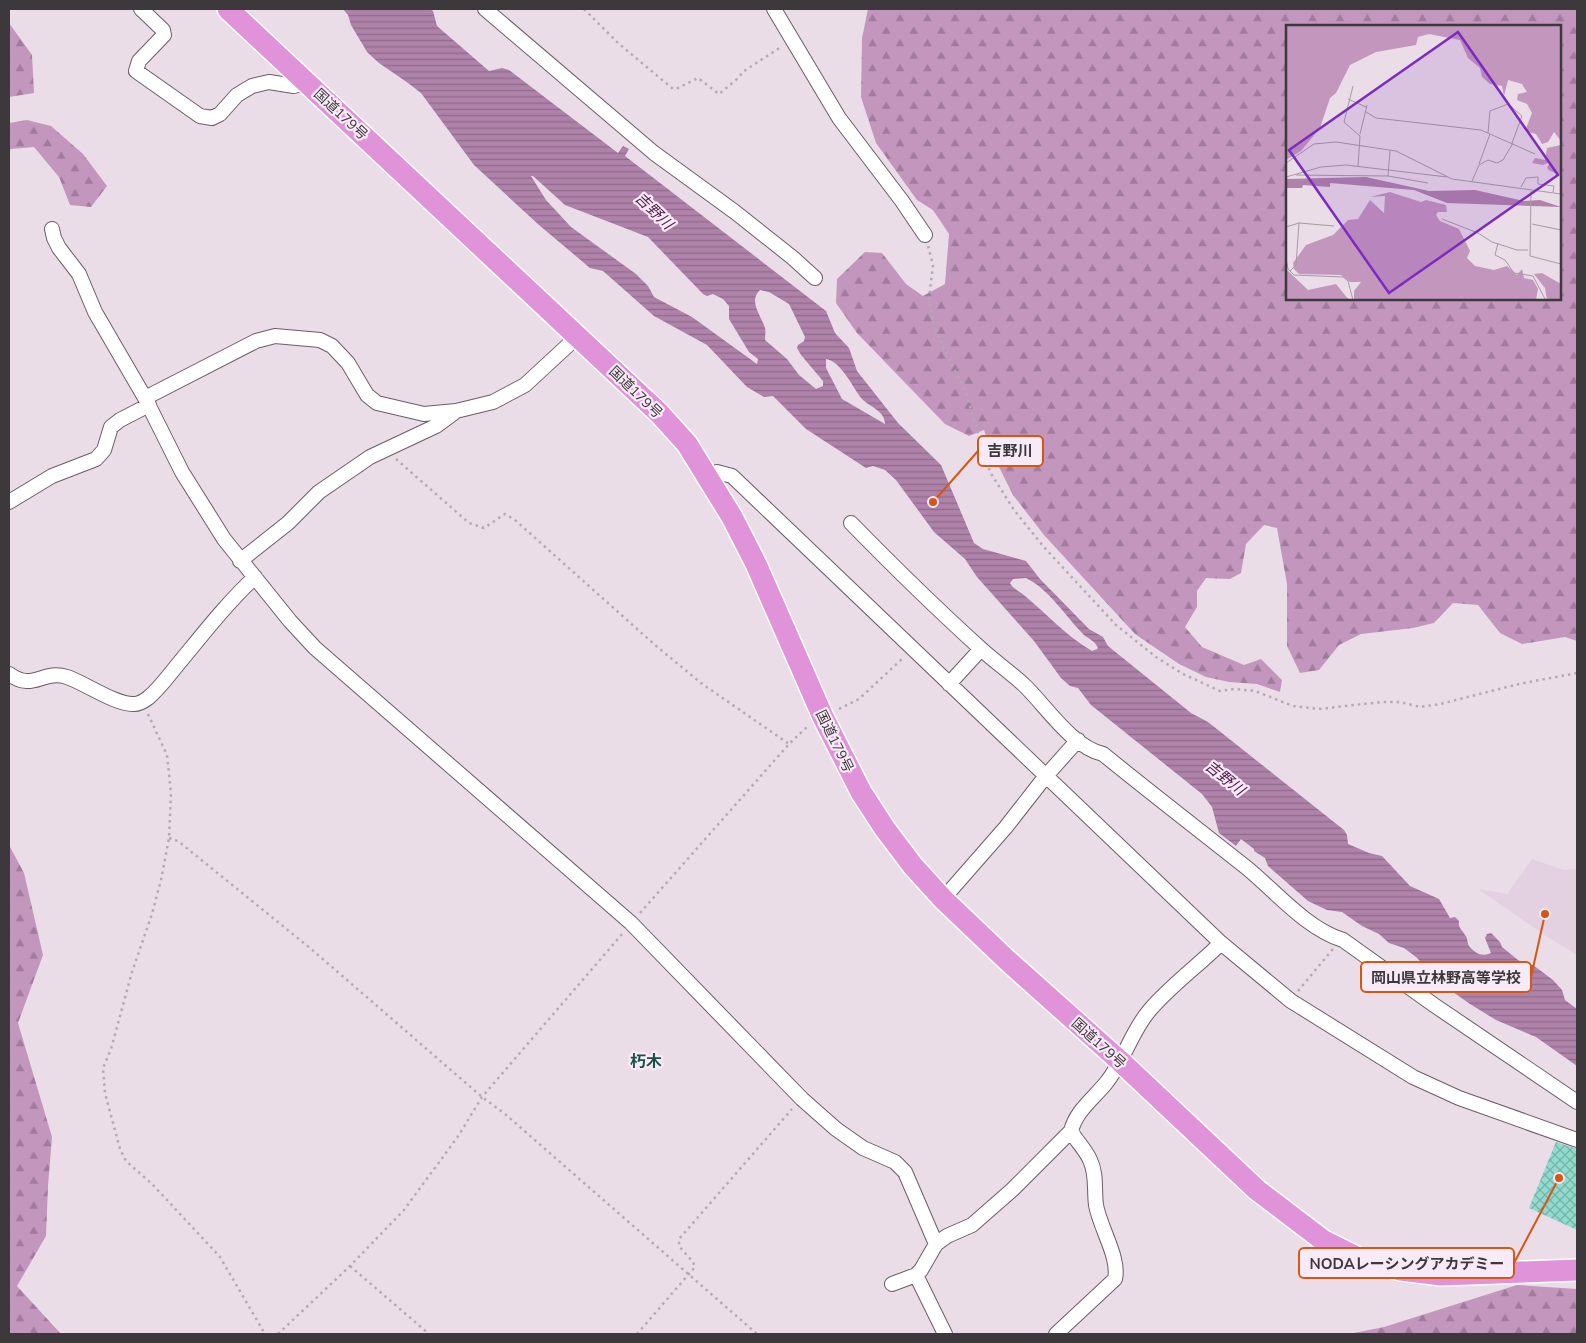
<svg xmlns="http://www.w3.org/2000/svg" width="1586" height="1343" viewBox="0 0 1586 1343" font-family="'Nunito Sans','Noto Sans JP',sans-serif">
  <style>
    .built { fill: #e3d0e0 }
    .forest { fill: url(#forest-firs); fill-rule: evenodd }
    .water { fill: url(#water-rules); fill-rule: evenodd }
    .building { fill: url(#building-cross-hatch) }
    .lines { fill: none; stroke-linecap: round; stroke-linejoin: round }
    .minor-casing { stroke: #695e67; stroke-width: 16 }
    .highway-casing { stroke: #fff; stroke-width: 24 }
    .path { stroke: #b5aab3; stroke-width: 2.5; stroke-dasharray: 2.5 4; stroke-linecap: butt }
    .minor { stroke: #fff; stroke-width: 14 }
    .highway { stroke: #e093d8; stroke-width: 21 }
    .labels { text-anchor: middle; stroke-width: 4.5; stroke-linejoin: round; paint-order: stroke }
    .street-label { font-size: 14px; fill: #3d383c; stroke: #f8eaf6 }
    .water-label { font-size: 15px; font-style: italic; fill: #4f194b; stroke: #f8eaf6 }
    .quarter-label { font-size: 16px; font-weight: bold; fill: #18524a; stroke: #f8eaf6 }
    .inset-road { fill: none; stroke: #a59ba3; stroke-width: 1 }
    .view { fill: #7b2cbf; fill-opacity: 0.15; stroke: #7b2cbf; stroke-width: 2.5 }
    .inset-edge { fill: none; stroke: #3d383c; stroke-width: 2.5 }
    .leader { fill: none; stroke: #d75611; stroke-width: 2 }
    .callout-dot { fill: #d75611; stroke: #f8eaf6; stroke-width: 2 }
    .callout { fill: #f8eaf6; stroke: #d75611; stroke-width: 2 }
    .callout-label { font-size: 15px; text-anchor: middle; font-weight: bold; fill: #3d383c }
  </style>
  <defs>
    <pattern id="forest-firs" width="22" height="20" patternUnits="userSpaceOnUse" patternTransform="scale(1.25)"><rect width="22" height="20" fill="#c396be"/><path d="M5 1l3.5 6h-7zM16 11l3.5 6h-7z" fill="#a07b9c"/></pattern>
    <pattern id="water-rules" width="6" height="5" patternUnits="userSpaceOnUse" patternTransform="scale(1.25)"><rect width="6" height="5" fill="#ae82a9"/><path d="M0 2.5h6" fill="none" stroke="#8f6b8b"/></pattern>
    <pattern id="building-cross-hatch" width="8" height="8" patternUnits="userSpaceOnUse" patternTransform="scale(1.25)"><rect width="8" height="8" fill="#90dace"/><path d="M0 0l8 8M0 8l8-8" fill="none" stroke="#77b2a8"/></pattern>
  </defs>
  <rect width="100%" height="100%" fill="#eadde8"/>
  <path class="built" d="M1532,859L1564,870L1577,869V955L1543,934L1478,889L1507,894Z"/>
  <path class="forest" d="M868,9H1577V641L1565,637L1522,644L1500,633L1478,605L1453,603L1434,623L1413,628L1361,634L1339,645L1319,670L1300,673L1287,646V584L1277,528L1264,525L1246,544L1241,573L1230,579L1206,578L1197,591V607L1185,627L1202,647L1244,665L1261,659L1282,680L1280,692L1257,684L1229,682L1206,677L1179,664L1135,634L1044,535L1013,495L991,451L984,430L969,436L945,424L857,333L836,303L837,279L865,252L882,253L906,284L923,296L945,284L949,234L933,210L917,200L876,143L861,97L862,38ZM1560,26V299H1287V26Z
    M9,23L32,55L34,93L9,97Z
    M27,120L51,126L83,154L107,186L91,207L70,205L59,177L34,147L11,149L9,151V123Z
    M9,845L24,873L43,955L18,1023L52,1137L48,1186L46,1236L17,1286L61,1334H9Z
    M1517,1285L1577,1289V1334H1349L1384,1327Z"/>
  <path class="water" d="M343,9H430L433,11L437,26L489,71L502,68L509,70L618,153L623,146L629,149L625,156L826,311L835,333L849,348L857,371L898,423L941,465L974,543L983,549L1026,561L1040,579L1089,629L1103,637L1108,646L1191,713L1208,722L1344,830L1347,835L1348,844L1369,853L1382,856L1410,886L1439,899L1450,918L1455,917L1459,921C1458,929 1462,929 1465,935C1468,938 1467,943 1469,946C1476,954 1482,957 1491,953L1485,938L1487,934L1491,933L1500,942L1502,947L1518,960L1527,965H1533L1553,980L1562,990L1565,1000L1577,1009V1066L1536,1037L1496,1020L1470,1004L1443,985L1416,957L1404,948L1389,943L1379,934L1362,926L1342,912L1327,910L1308,901L1268,866L1265,858L1254,851V849L1241,839L1236,846L1219,833L1212,807L1202,794L1091,705L1078,688L1070,686L1061,678L1034,641L977,577L965,559L934,532L896,480L885,470L873,466L866,468L806,429L773,396L764,397L747,387L707,345L654,316L603,271L590,268L539,225L474,165L421,93L408,83L379,63L367,52L351,25L348,15ZM531,176H533L565,205L648,237L703,294L707,296L713,294L723,299L729,306V319L749,352L758,359L757,364L692,317L654,297L648,286L636,274L571,227L546,200ZM760,290L769,292L789,304L805,337L804,341L798,345L797,348L801,355L823,381V386L816,389L799,375L787,359L765,340C765,336 766,331 765,328C761,315 748,301 760,290ZM826,359C841,361 853,388 862,399C870,407 885,411 885,424L842,399L826,368ZM1026,578C1050,590 1065,616 1084,635C1089,639 1095,641 1098,648L1097,649L1092,651C1066,636 1048,615 1025,596C1019,591 1013,589 1010,583L1013,579Z"/>
  <path class="building" d="M1556,1142L1577,1149V1230L1529,1208Z"/>
  <g class="lines">
    <defs>
      <path id="minor" d="M141,9L163,30L164,35L139,61L136,71L200,116L212,118L220,114L237,95L252,86L269,82L294,86L306,82
        M485,9L654,153L735,212L793,258L815,278
        M774,9L839,118L902,201L925,235
        M52,229L54,238L59,248L79,274L95,312L145,398L182,472L224,539L290,621L315,648L631,923L802,1099L836,1129L863,1148L895,1162L905,1172L936,1244
        M145,398L256,341L275,336L320,340L332,346L348,363L367,395L377,403L424,414L456,411L493,402L525,385L578,336
        M707,474L717,472L732,476L1221,943L1291,1001L1413,1077L1459,1098L1577,1140
        M9,502L52,476L96,459L104,450L111,427L120,420L149,405
        M851,523C893,566 936,608 980,648C994,661 1010,672 1024,685C1047,707 1071,746 1103,754C1151,793 1199,830 1247,868C1276,892 1307,929 1343,940L1434,1005L1577,1102
        M240,561L288,523L319,492L370,457L436,426L455,412
        M9,674C34,692 42,669 67,677C85,683 116,705 134,704C139,704 144,701 148,698C160,688 169,675 179,663C203,634 227,603 255,577
        M949,684L981,649
        M943,899L1006,827L1045,777L1078,740
        M916,1275L945,1334
        M892,1284L916,1275L921,1270L936,1244L947,1236L972,1225L1012,1190L1071,1131
        M1056,1334L1115,1279C1120,1258 1100,1228 1096,1205C1094,1190 1097,1174 1090,1160C1086,1150 1076,1141 1071,1131C1076,1111 1093,1099 1106,1083C1124,1061 1131,1032 1149,1011C1170,986 1198,966 1221,943"/>
      <path id="highway" d="M228,9L659,413L687,444L732,517L756,564L823,717L861,792L885,829L913,866L943,899L1008,961L1120,1061L1257,1190L1324,1241L1360,1259L1401,1270L1441,1275L1577,1270"/>
    </defs>
    <use href="#minor" class="minor-casing"/>
    <use href="#highway" class="highway-casing"/>
    <path class="path" d="M584,9L618,43L673,89L678,88L698,78L719,94L736,80L744,71L781,47
      M928,246L933,265L929,299L934,324L945,352L965,390L990,472L1014,510L1043,546L1116,625L1156,657L1183,674L1220,691L1234,689L1255,691L1293,706L1319,709L1381,702H1400L1420,707L1440,704L1519,684L1577,673
      M396,459L469,523L484,528L505,514L515,520L655,645L701,683L789,744
      M839,709L859,699L903,658
      M148,714L167,755L171,793L169,838L161,880L152,914L132,972L111,1049L103,1068L105,1093L120,1149L126,1161L152,1184L220,1257L265,1334
      M169,838L178,841L310,948L482,1097L505,1114L757,1334
      M640,913L789,744L808,726
      M1298,991L1333,949
      M350,1266L429,1334
      M278,1334L350,1266L404,1210L459,1135L482,1097L623,933
      M637,1334L695,1267L693,1262L679,1246V1239L792,1109"/>
    <use href="#minor" class="minor"/>
    <use href="#highway" class="highway"/>
  </g>
  <g class="labels">
    <g class="street-label">
      <text transform="translate(341 114) rotate(43)" y="5">国道179号</text>
      <text transform="translate(636 392) rotate(44)" y="5">国道179号</text>
      <text transform="translate(835 741) rotate(64)" y="5">国道179号</text>
      <text transform="translate(1099 1043) rotate(42)" y="5">国道179号</text>
    </g>
    <g class="water-label">
      <text transform="translate(654 211) rotate(44)" y="5">吉野川</text>
      <text transform="translate(1225 778) rotate(39)" y="5">吉野川</text>
    </g>
    <g class="quarter-label">
      <text x="646" y="1067">朽木</text>
    </g>
  </g>
  <g transform="translate(1286 25)">
    <rect width="275" height="275" fill="#eadde8"/>
    <path d="M0,0H275V116L268,107L262,117L256,119L250,109L239,106L246,88L241,79L231,75L232,69L241,67L236,59L222,55L218,71L216,61L204,59L196,52L194,43L182,33L174,15L143,9L132,12L130,20L90,27L64,40L50,68L44,73L34,103L15,126L0,135ZM275,120V150L264,146L261,143L264,137L257,140L246,138L249,133L259,135L261,123ZM104,167L135,177L140,175L160,180L161,187H152L150,190L154,196L173,204L184,226L181,233L189,241L208,245L221,241L231,250L236,244L238,253L247,255L252,264L250,275H68V266L75,257H64L55,250L13,249L8,244L7,238L20,220L47,210L62,195L72,194L84,175L98,188L99,171L84,172ZM0,236L1,245L22,265L50,259L63,275H0ZM256,248L275,259V275H261L259,263L248,249Z" fill="#c396be"/>
    <path d="M80,152L143,166L189,165L238,176L254,175L275,182L161,178L128,165L44,158V162L17,160L16,163H0V154Z" fill="#ae82a9"/>
    <path class="inset-road" d="M67,61L58,97L74,111L72,141M62,74L80,82M80,87L90,93L195,105L249,129M202,108L204,86L222,79L236,91L226,118M74,109L81,80M0,138L28,119L50,117L110,126L166,154L275,169M193,139L204,109M10,150L102,151L142,158M102,151L104,126M0,152L35,142L60,140L161,152M186,156L193,140L202,135L211,138L217,135L227,118M235,162L240,153L252,152V159L268,161L267,167M245,166L244,231L275,239M156,194L192,208L206,217L231,225H242M13,198L48,201M246,199L275,205M0,202L13,198L10,240L4,246M212,218L209,230L219,235L228,248L247,251L259,274M0,233L2,244L8,250L57,252L62,256L67,275"/>
    <path class="view" d="M172,7L272,150L103,268L3,125Z"/>
    <rect width="275" height="275" class="inset-edge"/>
  </g>
  <path class="leader" d="M933 502L978 451M1545 914L1531 977M1559 1178L1514 1263"/>
  <g class="callout-dot">
    <circle cx="933" cy="502" r="5"/>
    <circle cx="1545" cy="914" r="5"/>
    <circle cx="1559" cy="1178" r="5"/>
  </g>
  <g class="callout">
    <rect x="978" y="436" width="65" height="30" rx="5"/>
    <rect x="1361" y="962" width="170" height="30" rx="5"/>
    <rect x="1299" y="1248" width="215" height="30" rx="5"/>
  </g>
  <g class="callout-label">
    <text x="1010" y="456">吉野川</text>
    <text x="1446" y="983">岡山県立林野高等学校</text>
    <text x="1407" y="1269">NODAレーシングアカデミー</text>
  </g>
  <rect width="1586" height="1343" fill="none" stroke="#3d383c" stroke-width="20"/>
</svg>
